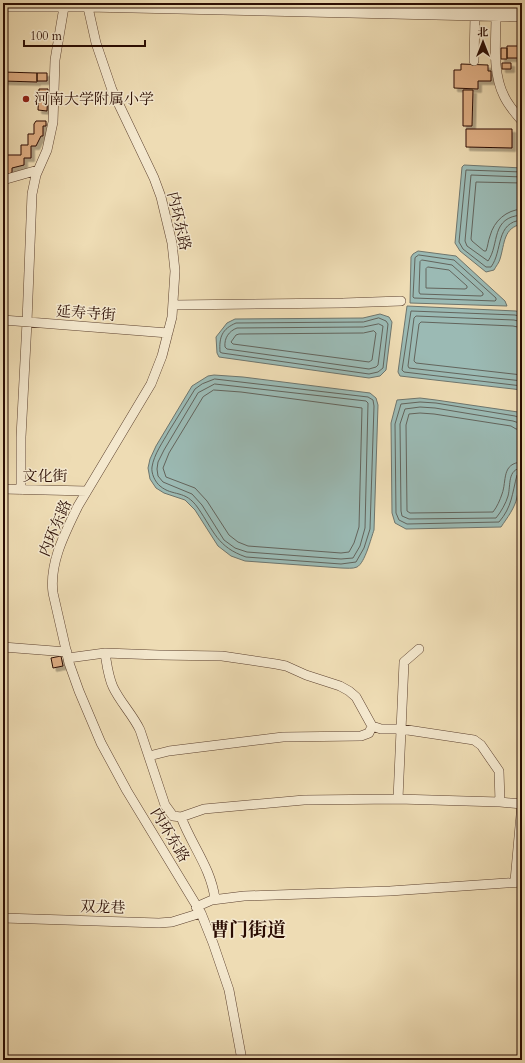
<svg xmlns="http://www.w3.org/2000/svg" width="525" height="1063" viewBox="0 0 525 1063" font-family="Cardo,'Noto Serif SC',serif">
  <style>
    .water { fill: #9bbab4; stroke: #6e756d }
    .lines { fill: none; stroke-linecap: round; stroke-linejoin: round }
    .shore { stroke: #63645c; stroke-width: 1 }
    .building { fill: #dfae84; stroke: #2b0d03; filter: url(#shadow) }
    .minor-casing { stroke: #5c412f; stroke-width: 10 }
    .minor { stroke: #f4e8ce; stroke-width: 9 }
    .poi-dot { fill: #8f2418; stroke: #f4e8ce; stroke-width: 1.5 }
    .labels { text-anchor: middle; stroke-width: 3; stroke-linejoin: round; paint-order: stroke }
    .poi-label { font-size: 15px; fill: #2b0d03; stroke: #f4e8ce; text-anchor: start }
    .street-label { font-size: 15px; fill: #2b0d03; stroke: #f4e8ce }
    .district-label { font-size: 19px; font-weight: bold; fill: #2b0d03; stroke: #f4e8ce }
  </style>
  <defs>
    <filter id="shadow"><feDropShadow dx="3.5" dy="3.5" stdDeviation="0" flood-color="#0004"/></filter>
  </defs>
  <rect width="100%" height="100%" fill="#eedcb4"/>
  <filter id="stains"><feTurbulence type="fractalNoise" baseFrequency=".005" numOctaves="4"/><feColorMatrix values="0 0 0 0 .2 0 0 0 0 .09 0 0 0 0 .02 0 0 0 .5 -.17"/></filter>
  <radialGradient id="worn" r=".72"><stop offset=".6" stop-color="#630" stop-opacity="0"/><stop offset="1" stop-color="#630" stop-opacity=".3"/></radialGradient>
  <path class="water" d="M464,165L522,168V224C503,228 505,243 500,259C499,263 496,266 494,270L486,272L460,251L455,243L462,167Z
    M418,251L456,256L505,301L507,306L410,303L411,257L413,254Z
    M407,306L516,311L522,314V390L400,376L398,372Z
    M380,314L389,317L392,322L386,370L380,376L369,378L219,357L217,353L216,337L227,323L235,319L363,318Z
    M214,375L243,377L370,393L376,398L378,405L374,530C371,538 365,563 357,567C353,569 346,568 341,568L245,561L231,556L218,546L195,510L185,500L164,493L156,488L150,479L148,468L150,459L156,446L192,386L208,376Z
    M420,398L436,400L518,412L522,416C522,443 524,471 517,497C515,508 507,518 501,527L406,529L395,523L392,513L391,423L397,400Z"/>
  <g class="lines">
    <path class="shore" d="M522,172L466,170L459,242L463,249L486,267H491C503,251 495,222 522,220
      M522,177L471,175L465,241L467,246L488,261C500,244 490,217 522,215
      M522,183L476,182L471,239L472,241L484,251H486C488,246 488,241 490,236C494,221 506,210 522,209
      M419,255L454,260L496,298V300L495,301L414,298L413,297L415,258Z
      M422,260L452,265L483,293V295L481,296L420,294L419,292L420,262Z
      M428,267L449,270L467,286V288L465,289L426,288V269Z
      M522,317L515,315L411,311L402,370L404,372L522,386
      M379,318L386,321L388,324L383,368L378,372L369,374L222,353L220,352C219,337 222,329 236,323L363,322Z
      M522,322L514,320L416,316L414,318L408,366L409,368L522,381
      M379,324L383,326L378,365L376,367L369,369L227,349L225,347C224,338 229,331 237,328L363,327Z
      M522,328L513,326L421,322L419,324L414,361L416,363L522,375
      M374,331L376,333L372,360L369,362L233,344L231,342L236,335L239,334L363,333Z
      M215,379L368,397L373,400L374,406L370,529L364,548L356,562L341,564L246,557C217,547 214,531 198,508C185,489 173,497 160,486C155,482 151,473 152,467C154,454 163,442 169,431C178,417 186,403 195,389L202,384Z
      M215,384L366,401L368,403L365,528L360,546L353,558L341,559L247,552L235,548L224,540L202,505L192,494L163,482L158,476L157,469L158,462L164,450L198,393Z
      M214,390L241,392L362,408L359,527L354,543L349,552L341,553L248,546L238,542L229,535L207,501L195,488L166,477L163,468L169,453L203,397Z
      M522,419L515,416L436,403L420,402L401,404L395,424L396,513L399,520L407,524L499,522C512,507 512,494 517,475L519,473H522
      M522,424L513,421L435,408L420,407L405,409L400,424L401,511L402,516L409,519L496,518C501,512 506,503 508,496C511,485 507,469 522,468
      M522,430L516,429L511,426L434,414L420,413L409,414L406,425L407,511L410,513L493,512C497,507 500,500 502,494C507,481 501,463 522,462"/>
  </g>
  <path class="building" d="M507,46H522V58H507Z
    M501,48H507V59H501Z
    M502,63H511V69H502Z
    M461,64L488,65V71H491V81H478V89L454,88V70H461Z
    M3,72L37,73V82L3,81Z
    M37,73H47V81H37Z
    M39,89H48L47,111L38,110Z
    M463,90H473L472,126H463Z
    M36,121H46V126H43V136H41L36,146H31V158H24V165L12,168V173L3,175V145V155H21V145H28V134H34V124Z
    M466,129H512V148L466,147Z
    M61,656L63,666L53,668L51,658Z"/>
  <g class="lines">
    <defs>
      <path id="minor" d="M87,3L96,43L112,90L154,178L161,197L172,243L175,271L172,317L162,356L151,384L78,506C65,533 49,563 53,593L69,663L79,691L101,743L127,791L201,913L213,943L229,990L242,1060
        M283,5L522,10
        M3,7H88L522,17
        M496,16C496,42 492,72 504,96C508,105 515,113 522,121
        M474,61L475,16
        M3,180L38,170
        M173,305L343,303L401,301
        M3,320L168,333
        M3,489L87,491
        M21,490V437L27,322L32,194L36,175L47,150L53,122L55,60L64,7
        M3,647L67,652
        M105,653C107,665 108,676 113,687C120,702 133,715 140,730L165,805L173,816L181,817C192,846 211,868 215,899
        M68,658L105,653L159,655L222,656L276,664L286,666L306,675L340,686L349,691L356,697L372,726L381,729H401L474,740L481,745L499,771L500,802L522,804
        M149,756L169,751L283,737L361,736L369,733L372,726
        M398,799L404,662L419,649
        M181,817L204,809L304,800L398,799L500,802
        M515,881L522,804
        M196,907L212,900L244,896L390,891L522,882
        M3,918L159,923L172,922L201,913"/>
    </defs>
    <use href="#minor" class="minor-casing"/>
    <use href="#minor" class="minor"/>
  </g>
  <circle class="poi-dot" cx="26" cy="99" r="4"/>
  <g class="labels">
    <g class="poi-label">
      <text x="34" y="104">河南大学附属小学</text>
    </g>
    <g class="street-label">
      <text transform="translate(179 221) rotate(77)" y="5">内环东路</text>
      <text transform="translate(86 313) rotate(4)" y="5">延寿寺街</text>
      <text x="45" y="481">文化街</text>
      <text transform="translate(55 528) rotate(-67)" y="5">内环东路</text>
      <text transform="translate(170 835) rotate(59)" y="5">内环东路</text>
      <text transform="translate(103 907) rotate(2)" y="5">双龙巷</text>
    </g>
    <g class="district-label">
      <text x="248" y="936">曹门街道</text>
    </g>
  </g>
  <rect width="525" height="1063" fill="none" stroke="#eedcb4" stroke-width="16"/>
  <rect x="4" y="4" width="517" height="1055" fill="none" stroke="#2b0d03" stroke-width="2"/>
  <rect x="8" y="8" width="509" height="1047" fill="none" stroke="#2b0d03"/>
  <g transform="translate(483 42)" stroke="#f4e8ce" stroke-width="3" paint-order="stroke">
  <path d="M0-3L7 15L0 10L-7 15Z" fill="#2b0d03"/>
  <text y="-6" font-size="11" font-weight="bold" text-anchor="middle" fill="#2b0d03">北</text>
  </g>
  <path d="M24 40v6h121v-6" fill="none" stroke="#2b0d03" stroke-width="2"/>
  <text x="30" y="40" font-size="12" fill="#2b0d03" stroke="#f4e8ce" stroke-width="3" paint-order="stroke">100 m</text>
  <rect width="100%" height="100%" filter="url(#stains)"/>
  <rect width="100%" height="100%" fill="url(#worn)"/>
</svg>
